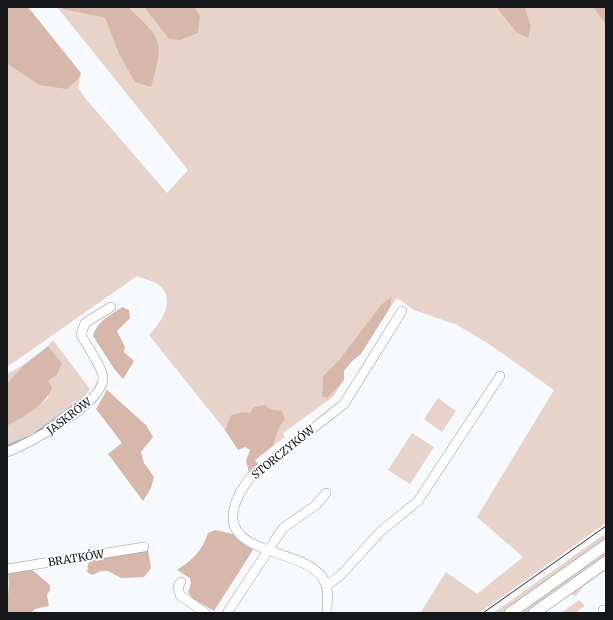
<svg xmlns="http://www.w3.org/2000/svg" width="613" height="620" viewBox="0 0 613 620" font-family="Merriweather,serif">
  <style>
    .green { fill: #e8d3ca }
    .forest { fill: #d7b7a9 }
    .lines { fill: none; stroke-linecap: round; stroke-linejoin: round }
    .stream { stroke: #a5b5cf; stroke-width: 2.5 }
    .minor-casing { stroke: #91969e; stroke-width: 10 }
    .tertiary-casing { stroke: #91969e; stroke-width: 12 }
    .minor { stroke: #fff; stroke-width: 9 }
    .tertiary { stroke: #fff; stroke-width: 11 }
    .tram { stroke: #303235; stroke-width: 1 }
    .labels { text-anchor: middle; stroke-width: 4; stroke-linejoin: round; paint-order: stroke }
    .street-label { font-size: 11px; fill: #15171a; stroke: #fff }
  </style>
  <rect width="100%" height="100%" fill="#f6f9fe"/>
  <path class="green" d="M57,7L105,18L119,54L150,30L128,7H144L169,39L199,16L194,7H496L516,32L531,26L525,7H593L606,25V523L479,613H420L446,572L477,594L523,557L477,517L554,390L489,344L457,325L414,310L397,298L391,306L392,296L340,359L323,376L322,397L328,398L344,380L333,397L283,433L285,437L273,446L278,430L285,419L242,412L231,415L225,430L149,335C161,323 176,301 160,286C155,281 143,279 137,276L7,367V64L39,85L79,78L81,73L78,87L85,98L167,193L188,170Z
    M53,340L90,389C73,413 35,437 7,446V426L32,411L48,398V381L57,375L62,363L48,346Z
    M25,364L7,383V374Z
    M438,398L456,411L442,432L424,419Z
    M412,433L434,447L410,484L388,470Z
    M606,533V540L503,613H493Z
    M606,550V557L527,613H517Z
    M606,567V570L584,586L576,596L568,594Z
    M579,600L585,606L575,613H561Z"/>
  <path class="forest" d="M7,7H28L81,73L79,78L67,89L39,85L7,64Z
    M62,7H128C137,16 156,32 158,43C161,55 154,76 151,87L135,82L119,54L105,18L63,9Z
    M144,7H194L200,16L198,33L180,40L169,39Z
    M496,7H525L531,26L528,38L516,32Z
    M593,7H606V25Z
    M392,296L391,306L361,354L352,361L344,371V380L328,398L322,397L323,376L340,359L381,305Z
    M122,307L129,310L130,318L117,331L125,347L124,352L134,361L123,379L115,370L93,336C97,321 111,315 122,307Z
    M48,346L62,363L57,375L48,381L52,388C44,407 24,416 7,426V383L25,364Z
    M107,390L146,425L153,437L141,452L144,463L154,477L151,488L143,501L108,454L122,443L96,409Z
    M265,405L270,409L282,411L285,419L278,430L273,446L255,460L258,464L249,473L246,461L250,450L245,447L238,450L225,430L231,415L242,412L250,413L254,407Z
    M215,530L233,534L253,550L214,611L192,598L188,592L191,583L190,578L177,570C192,560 203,550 208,533Z
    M148,550L151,568L144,577L121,578L108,571H101L92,575L87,572L89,560Z
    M31,569L50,585V590L47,595L49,606L35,609L31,613H7C7,599 10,586 8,573Z"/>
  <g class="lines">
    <path class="stream" d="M36,433L81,400
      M7,446L27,438"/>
    <defs>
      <path id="minor" d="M7,452C30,443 101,405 103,379C104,370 86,344 81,335L85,323L111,307
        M7,569L144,547
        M181,582L178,586L180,595L205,613
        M326,586L341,575L380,532L418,501L500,376
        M603,610L605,613
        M227,613L283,528L316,505L326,493
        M327,613C327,601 330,588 322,577C302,550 238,555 233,520C232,504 242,487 252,476L344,404L402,311"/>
      <path id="tertiary" d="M510,613L606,545
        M534,613L606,562"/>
    </defs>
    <use href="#minor" class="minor-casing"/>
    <use href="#tertiary" class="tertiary-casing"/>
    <use href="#minor" class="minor"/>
    <use href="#tertiary" class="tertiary"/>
    <path class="tram" d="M483,613L606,526"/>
  </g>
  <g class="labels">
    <g class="street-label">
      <text transform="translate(69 416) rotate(-37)" y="4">JASKRÓW</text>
      <text transform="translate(283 452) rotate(-39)" y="4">STORCZYKÓW</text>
      <text transform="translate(76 558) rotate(-9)" y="4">BRATKÓW</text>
    </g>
  </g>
  <rect width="613" height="620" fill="none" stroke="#15171a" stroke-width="16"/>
</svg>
